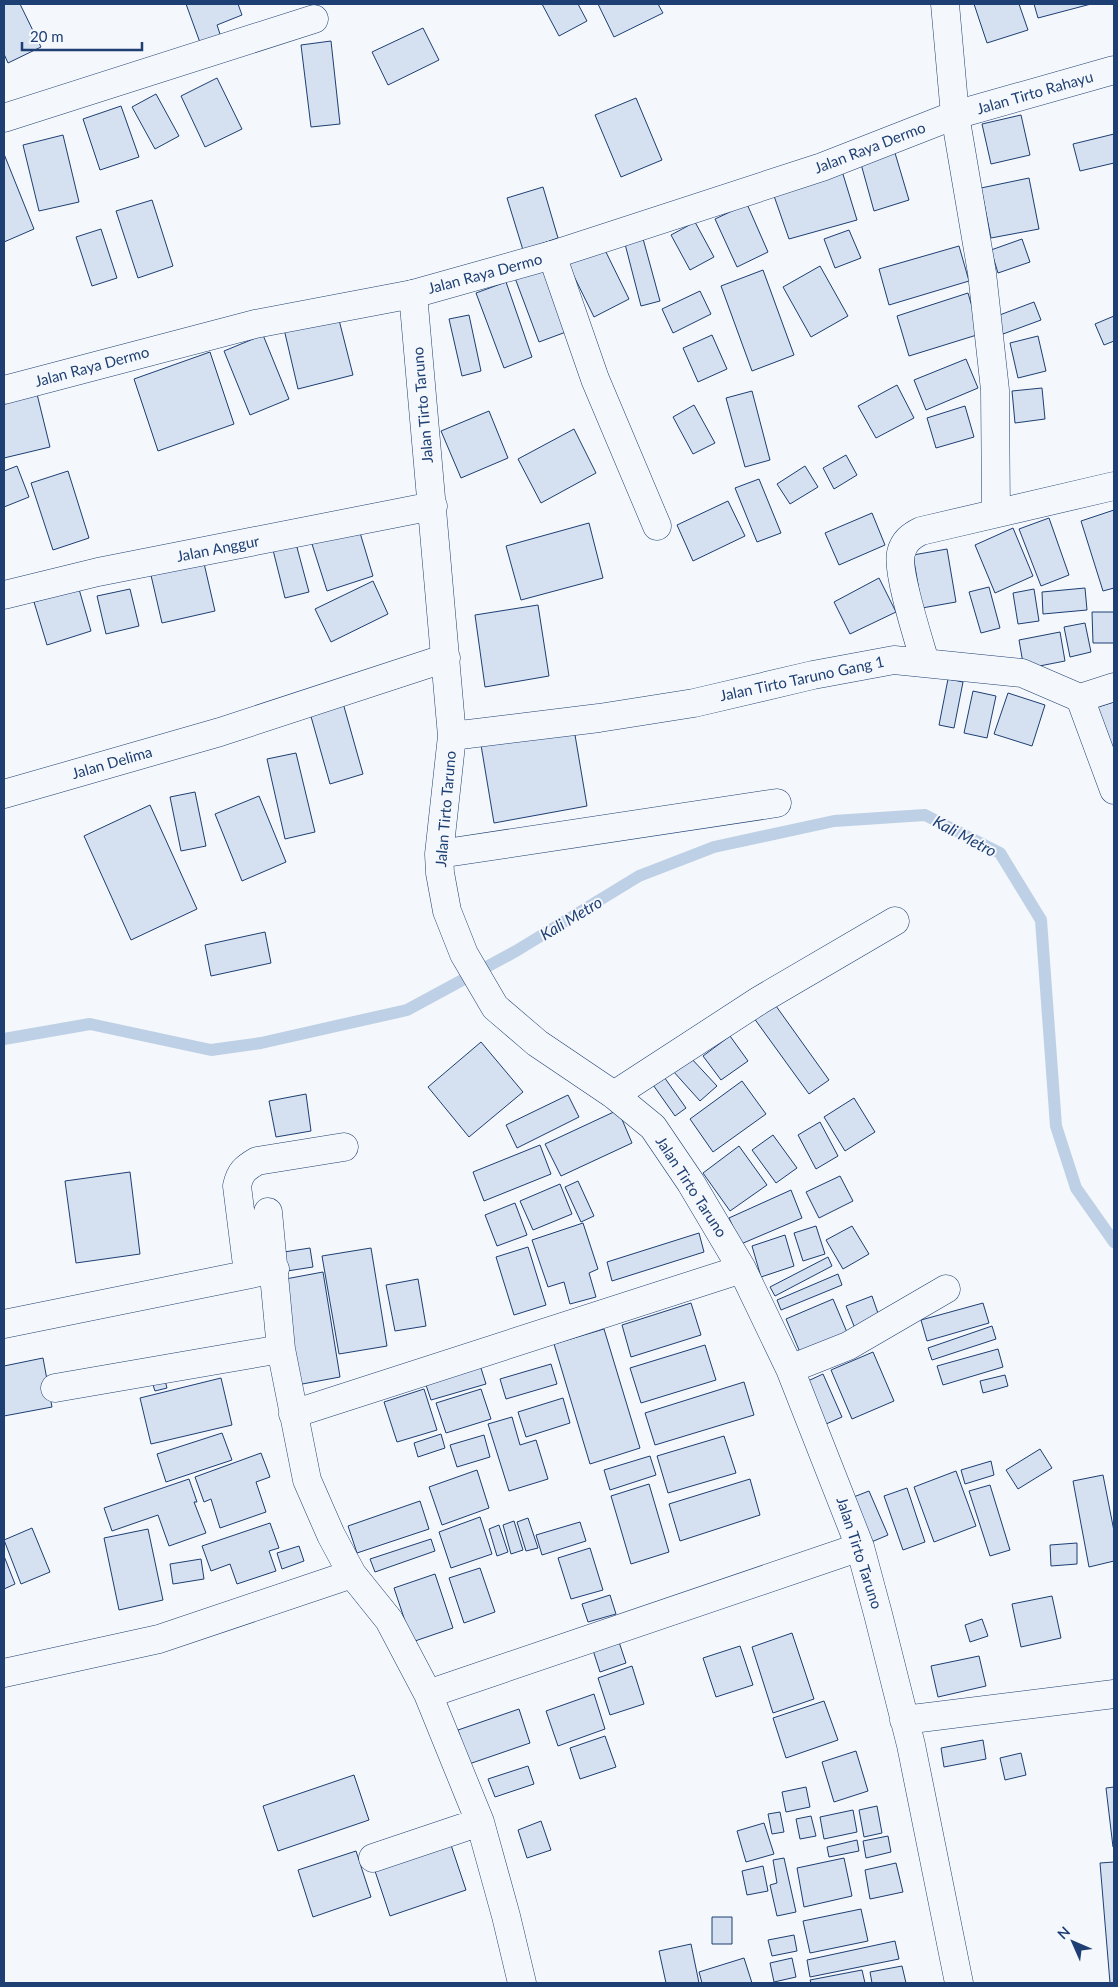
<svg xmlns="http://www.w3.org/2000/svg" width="1118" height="1987" viewBox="0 0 1118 1987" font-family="Lato,sans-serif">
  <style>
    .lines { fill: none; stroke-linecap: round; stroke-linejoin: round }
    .stream { stroke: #bed0e5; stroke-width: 12 }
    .building { fill: #d5e0f0; stroke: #1d3f73 }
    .minor-casing { stroke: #1d3f73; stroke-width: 29 }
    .tertiary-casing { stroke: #1d3f73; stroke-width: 29 }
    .minor { stroke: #f4f7fb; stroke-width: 28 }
    .tertiary { stroke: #f4f7fb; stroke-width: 28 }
    .labels { text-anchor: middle; stroke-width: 4; stroke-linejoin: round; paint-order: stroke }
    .street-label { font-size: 15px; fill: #1d3f73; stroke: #f4f7fb }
    .water-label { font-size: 16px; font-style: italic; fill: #1d3f73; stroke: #f4f7fb }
  </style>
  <rect width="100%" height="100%" fill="#f4f7fb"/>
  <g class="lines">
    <path class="stream" d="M4,1039L90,1024L211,1050L261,1043L407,1010L516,951L639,876L714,847L834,821L925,815L1000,853L1041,920L1056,1126L1076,1188L1114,1242"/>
  </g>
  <path class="building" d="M4,4H20L41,47L8,63L4,54Z
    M186,4H238L242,15L217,25L222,40L202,48Z
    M542,4H578L587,21L559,36Z
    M598,4H658L663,13L614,37Z
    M974,4H1019L1028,30L987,43Z
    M1034,4H1091L1038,18Z
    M423,28L439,60L388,85L372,52Z
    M331,41L340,124L311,127L301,45Z
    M217,78L242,129L205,147L181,96Z
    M156,94L179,136L155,149L132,107Z
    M636,98L662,160L621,177L595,115Z
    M121,106L139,157L100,170L83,119Z
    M1021,115L1030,155L991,164L982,124Z
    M1114,134V163L1080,171L1073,144Z
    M63,135L79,202L39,211L23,145Z
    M895,153L909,200L874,211L861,164Z
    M4,154L34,229L4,242Z
    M842,171L857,220L789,239L773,193Z
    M1029,178L1039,229L991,238L981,188Z
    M543,187L558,238L523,250L507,198Z
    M152,200L173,266L138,278L116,211Z
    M747,204L768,252L737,267L715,219Z
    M695,222L714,257L690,270L671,235Z
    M101,229L117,278L92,286L76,237Z
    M849,230L861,258L835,268L824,239Z
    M642,235L660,301L641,306L624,240Z
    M1022,239L1030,262L998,273L991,250Z
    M603,246L629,299L594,317L568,264Z
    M959,246L969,281L889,305L879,269Z
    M820,266L848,316L811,337L783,287Z
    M543,268L566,332L539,342L515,278Z
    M763,270L794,355L752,371L721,286Z
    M506,282L532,357L504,368L476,293Z
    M700,291L711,314L673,333L662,309Z
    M968,293L980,334L909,356L897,316Z
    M1034,302L1041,320L1003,334L997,316Z
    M469,315L481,371L462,376L449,319Z
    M338,316L353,375L298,389L284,329Z
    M1114,316V341L1104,345L1095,324Z
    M263,335L289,399L250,415L224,351Z
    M712,335L727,369L698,382L683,348Z
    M1038,336L1046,371L1018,378L1010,343Z
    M210,352L234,424L158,451L134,379Z
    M966,359L978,388L926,410L914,380Z
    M897,385L914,418L876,438L858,406Z
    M1042,388L1045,419L1015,423L1012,391Z
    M752,391L770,460L745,467L726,398Z
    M37,394L50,447L4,458V402Z
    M694,405L715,443L693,454L673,417Z
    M965,406L974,437L936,448L927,418Z
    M489,411L508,458L461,478L441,431Z
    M574,429L596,473L541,503L518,459Z
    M846,455L857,475L834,489L823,468Z
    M17,466L29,497L4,507V471Z
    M805,466L818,487L790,504L777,484Z
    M68,471L89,538L53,550L31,483Z
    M759,479L781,533L757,542L735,488Z
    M728,501L745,536L693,561L677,525Z
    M1114,510V588L1103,591L1081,521Z
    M872,513L885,545L839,565L825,533Z
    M1049,518L1069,575L1041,586L1019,529Z
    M589,523L603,578L521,600L506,546Z
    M358,526L373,576L327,591L311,541Z
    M1013,528L1033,576L995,593L975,545Z
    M295,540L309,592L285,598L272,546Z
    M947,549L956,602L922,608L913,555Z
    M203,559L215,611L162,623L150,571Z
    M879,578L896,612L850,634L834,602Z
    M373,581L388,614L331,642L315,609Z
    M989,587L1000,628L981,633L969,592Z
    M1085,588L1087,610L1043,614L1042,592Z
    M79,589L91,631L47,645L34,602Z
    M130,589L139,626L106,634L97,596Z
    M1034,589L1039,621L1018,624L1013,593Z
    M538,605L549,676L485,687L475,615Z
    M1092,612H1114V643H1093Z
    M1085,623L1091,652L1070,657L1064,627Z
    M1060,632L1065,661L1024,669L1019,640Z
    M948,679L963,682L954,728L939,725Z
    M973,691L996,696L987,738L964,733Z
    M1008,693L1045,705L1032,746L994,734Z
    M1114,702V762L1092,709Z
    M343,703L363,774L330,784L310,713Z
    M574,729L587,806L494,823L481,745Z
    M296,753L315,832L285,839L267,759Z
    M195,792L206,846L181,851L170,797Z
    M259,796L286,862L242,881L215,814Z
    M150,805L197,909L131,940L84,836Z
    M265,932L271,963L211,976L205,945Z
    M771,999L829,1080L809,1094L751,1014Z
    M730,1036L748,1061L721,1080L703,1056Z
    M481,1042L523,1092L469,1137L428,1087Z
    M690,1057L717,1086L700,1101L673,1071Z
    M662,1074L686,1108L675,1116L651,1082Z
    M742,1081L766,1114L713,1152L690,1119Z
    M306,1094L311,1131L276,1137L269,1101Z
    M568,1095L579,1117L517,1148L506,1125Z
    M854,1098L875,1132L845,1151L824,1117Z
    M618,1110L632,1143L561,1176L545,1144Z
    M820,1122L838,1156L816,1169L798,1135Z
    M773,1135L797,1168L776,1183L752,1150Z
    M540,1145L551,1174L484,1201L473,1172Z
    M739,1146L767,1185L730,1211L703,1173Z
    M130,1172L140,1254L76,1263L65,1181Z
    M840,1176L853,1201L819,1218L806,1192Z
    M578,1181L594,1216L581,1222L565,1187Z
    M560,1184L572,1214L533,1230L520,1201Z
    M791,1190L802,1218L741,1244L729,1218Z
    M515,1203L527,1235L497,1246L485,1215Z
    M583,1223L598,1269L589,1273L596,1297L570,1304L564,1282L548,1287L532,1240Z
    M816,1226L825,1254L803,1261L794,1233Z
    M852,1226L869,1254L843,1269L826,1240Z
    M699,1233L704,1252L612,1281L607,1262Z
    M785,1235L794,1266L761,1277L752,1246Z
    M528,1247L546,1305L514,1315L496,1257Z
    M310,1248L313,1267L287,1271L284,1252Z
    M371,1248L387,1346L339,1354L322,1256Z
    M828,1257L832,1266L775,1296L770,1287Z
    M323,1272L340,1377L297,1385L280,1280Z
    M838,1274L842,1285L781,1310L777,1300Z
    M418,1279L426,1326L395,1331L386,1285Z
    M872,1296L881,1322L856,1331L846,1306Z
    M833,1299L849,1337L802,1357L786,1319Z
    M691,1303L701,1335L631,1357L622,1325Z
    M983,1303L989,1323L927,1341L921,1320Z
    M992,1326L996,1339L932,1360L928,1348Z
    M604,1329L640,1448L590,1464L554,1344Z
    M705,1345L716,1380L641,1403L630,1368Z
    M998,1349L1003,1367L943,1385L937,1366Z
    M873,1352L894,1401L852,1419L831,1370Z
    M43,1358L52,1407L4,1416V1366Z
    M479,1362L486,1384L431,1400L424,1379Z
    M551,1364L557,1384L506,1399L500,1379Z
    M163,1373L167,1388L155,1391L150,1376Z
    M823,1374L842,1417L817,1428L797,1386Z
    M1005,1375L1008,1386L983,1393L980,1381Z
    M221,1378L232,1425L151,1444L140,1398Z
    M744,1382L754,1415L655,1445L645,1413Z
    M424,1389L437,1430L397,1442L384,1402Z
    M481,1389L491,1419L446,1433L436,1403Z
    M563,1398L570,1423L526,1437L518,1412Z
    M512,1417L520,1445L536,1440L548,1479L509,1491L488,1424Z
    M222,1433L232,1460L166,1482L157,1454Z
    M441,1434L445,1448L418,1457L414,1443Z
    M484,1435L490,1457L457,1467L450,1445Z
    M724,1436L736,1473L668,1493L657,1456Z
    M1040,1449L1052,1468L1018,1489L1006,1470Z
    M261,1453L270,1477L256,1482L266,1512L220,1528L211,1499L204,1502L195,1477Z
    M650,1456L656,1475L610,1490L604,1470Z
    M991,1461L994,1475L965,1484L961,1470Z
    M477,1470L489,1508L442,1525L429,1487Z
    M956,1471L976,1526L934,1542L914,1487Z
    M1103,1475L1114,1531V1561L1089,1567L1073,1481Z
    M189,1479L197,1502H194L206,1533L169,1546L158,1515L112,1531L104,1508Z
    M750,1479L760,1515L680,1541L669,1504Z
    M649,1484L669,1552L631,1564L611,1496Z
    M990,1485L1010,1550L990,1556L969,1491Z
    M907,1488L925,1542L903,1550L884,1496Z
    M869,1491L888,1535L869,1543L851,1498Z
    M420,1501L429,1529L357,1553L348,1526Z
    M480,1517L492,1554L451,1568L439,1532Z
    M528,1518L538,1548L526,1551L517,1522Z
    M514,1521L523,1550L511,1554L503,1525Z
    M580,1522L586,1541L542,1555L536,1535Z
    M270,1523L279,1548L269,1551L276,1571L237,1584L230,1564L211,1571L202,1546Z
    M499,1525L508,1552L497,1556L489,1529Z
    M32,1528L50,1572L21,1584L4,1540Z
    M148,1529L163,1600L119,1610L104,1538Z
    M431,1539L435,1551L375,1572L370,1559Z
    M1077,1543V1564L1051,1566L1050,1545Z
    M299,1546L304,1561L282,1569L277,1553Z
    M590,1548L603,1590L571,1599L558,1558Z
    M4,1556L15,1584L4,1589Z
    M201,1559L204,1579L173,1584L170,1564Z
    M480,1568L495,1612L464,1623L449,1578Z
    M435,1574L453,1628L412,1642L394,1588Z
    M610,1595L616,1614L588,1622L582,1604Z
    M1052,1596L1061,1638L1021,1647L1012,1604Z
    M982,1619L988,1636L970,1642L965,1625Z
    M616,1633L626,1663L600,1672L590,1641Z
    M792,1633L814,1699L773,1713L752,1647Z
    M740,1646L753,1685L716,1697L703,1658Z
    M979,1656L986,1686L938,1697L931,1666Z
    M632,1666L644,1704L610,1715L598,1678Z
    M594,1694L605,1729L558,1746L546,1711Z
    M824,1701L838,1740L786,1758L773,1718Z
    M519,1709L530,1743L469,1764L458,1730Z
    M605,1736L616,1767L580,1779L570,1748Z
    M983,1740L986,1759L944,1767L941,1748Z
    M856,1751L868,1791L834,1802L822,1762Z
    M1021,1753L1026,1775L1005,1780L1000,1758Z
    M528,1766L534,1784L495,1797L488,1779Z
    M354,1775L369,1820L278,1851L263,1806Z
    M806,1787L810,1807L786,1812L782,1792Z
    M1114,1787V1847H1113L1106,1788Z
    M877,1806L882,1833L864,1837L859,1810Z
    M853,1810L857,1832L824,1839L820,1817Z
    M780,1812L784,1832L772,1834L768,1814Z
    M811,1816L816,1836L800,1839L796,1819Z
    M541,1821L551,1850L527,1858L518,1830Z
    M764,1823L774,1854L746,1862L737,1831Z
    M888,1836L891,1852L866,1858L863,1841Z
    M857,1840L859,1851L829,1857L827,1847Z
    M450,1842L466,1890L390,1916L374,1868Z
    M356,1851L371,1897L313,1917L298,1870Z
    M784,1858L796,1912L777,1916L770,1885L777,1883L773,1860Z
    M844,1858L852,1896L804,1907L797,1868Z
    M1114,1862V1983H1110L1100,1863Z
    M896,1863L903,1892L870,1899L865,1870Z
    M763,1866L768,1891L747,1895L742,1871Z
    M861,1909L868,1941L810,1953L803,1921Z
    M712,1917H732V1944H712Z
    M794,1935L797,1951L772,1956L768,1940Z
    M895,1941L899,1959L810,1977L807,1960Z
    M691,1944L699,1983H666L659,1951Z
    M744,1958L752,1983H702L699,1972Z
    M792,1958L796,1977L774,1982L770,1963Z
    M902,1966L906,1983H872L870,1972Z
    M862,1970L865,1983H811L810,1980Z"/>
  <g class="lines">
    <defs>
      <path id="minor" d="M4,118L314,19
        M552,255L595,379L657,526
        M413,294L452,736L439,854L440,873L447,911L464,954L495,1007L537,1043L614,1095L653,1127L691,1183L742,1269L790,1369L860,1547L878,1614L911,1745L959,1983
        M996,513L995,390L982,273L955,115L1114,70
        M4,595L98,572L433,506
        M925,662C919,641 896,570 901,553C904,541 911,536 921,531L1114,486
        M1080,698L1114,687
        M452,736L599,718L694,703L813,675L894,660L1022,673L1080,698L1114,790
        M4,794L220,732L446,658
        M439,854L777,803
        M614,1095L760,1000L895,921
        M268,1212L281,1349L307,1480L331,1535L352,1574L389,1620L428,1694L480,1822L506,1916L522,1983
        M248,1273L237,1186C240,1172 245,1168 257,1161L344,1147
        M4,1324L275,1269
        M790,1369L848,1346L946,1289
        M55,1388L281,1349
        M293,1414L742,1269
        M4,1673L159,1639L352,1574
        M428,1694L860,1547
        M904,1720L1114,1694
        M373,1858L480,1822"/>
      <path id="tertiary" d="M4,390L255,324L413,294L552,255L822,167L955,115L945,4"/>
    </defs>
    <use href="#minor" class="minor-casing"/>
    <use href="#tertiary" class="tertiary-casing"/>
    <use href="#minor" class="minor"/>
    <use href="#tertiary" class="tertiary"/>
  </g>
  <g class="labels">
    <g class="street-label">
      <text transform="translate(1035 93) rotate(-16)" y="5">Jalan Tirto Rahayu</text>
      <text transform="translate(870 148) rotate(-21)" y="5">Jalan Raya Dermo</text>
      <text transform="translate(485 274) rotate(-15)" y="5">Jalan Raya Dermo</text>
      <text transform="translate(92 367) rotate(-15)" y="5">Jalan Raya Dermo</text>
      <text transform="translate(423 405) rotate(-95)" y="5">Jalan Tirto Taruno</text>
      <text transform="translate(218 549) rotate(-11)" y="5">Jalan Anggur</text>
      <text transform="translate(802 679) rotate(-12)" y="5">Jalan Tirto Taruno Gang 1</text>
      <text transform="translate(112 763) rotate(-16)" y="5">Jalan Delima</text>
      <text transform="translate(446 809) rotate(-85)" y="5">Jalan Tirto Taruno</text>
      <text transform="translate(691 1187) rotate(57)" y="5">Jalan Tirto Taruno</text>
      <text transform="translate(859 1553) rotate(72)" y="5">Jalan Tirto Taruno</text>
    </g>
    <g class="water-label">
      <text transform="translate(965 836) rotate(28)" y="6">Kali Metro</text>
      <text transform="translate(571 918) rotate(-31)" y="6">Kali Metro</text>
    </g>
  </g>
  <rect width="1118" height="1987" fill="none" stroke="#1d3f73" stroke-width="10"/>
  <g transform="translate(1073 1942) rotate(315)" stroke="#f4f7fb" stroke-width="4" paint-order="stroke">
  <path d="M0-4L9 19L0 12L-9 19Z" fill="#1d3f73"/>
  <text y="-8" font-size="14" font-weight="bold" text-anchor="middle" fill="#1d3f73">N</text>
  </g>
  <path d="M22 42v8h120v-8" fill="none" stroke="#1d3f73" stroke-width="2.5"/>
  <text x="30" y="42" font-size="15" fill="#1d3f73" stroke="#f4f7fb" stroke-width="4" paint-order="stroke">20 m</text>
</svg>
